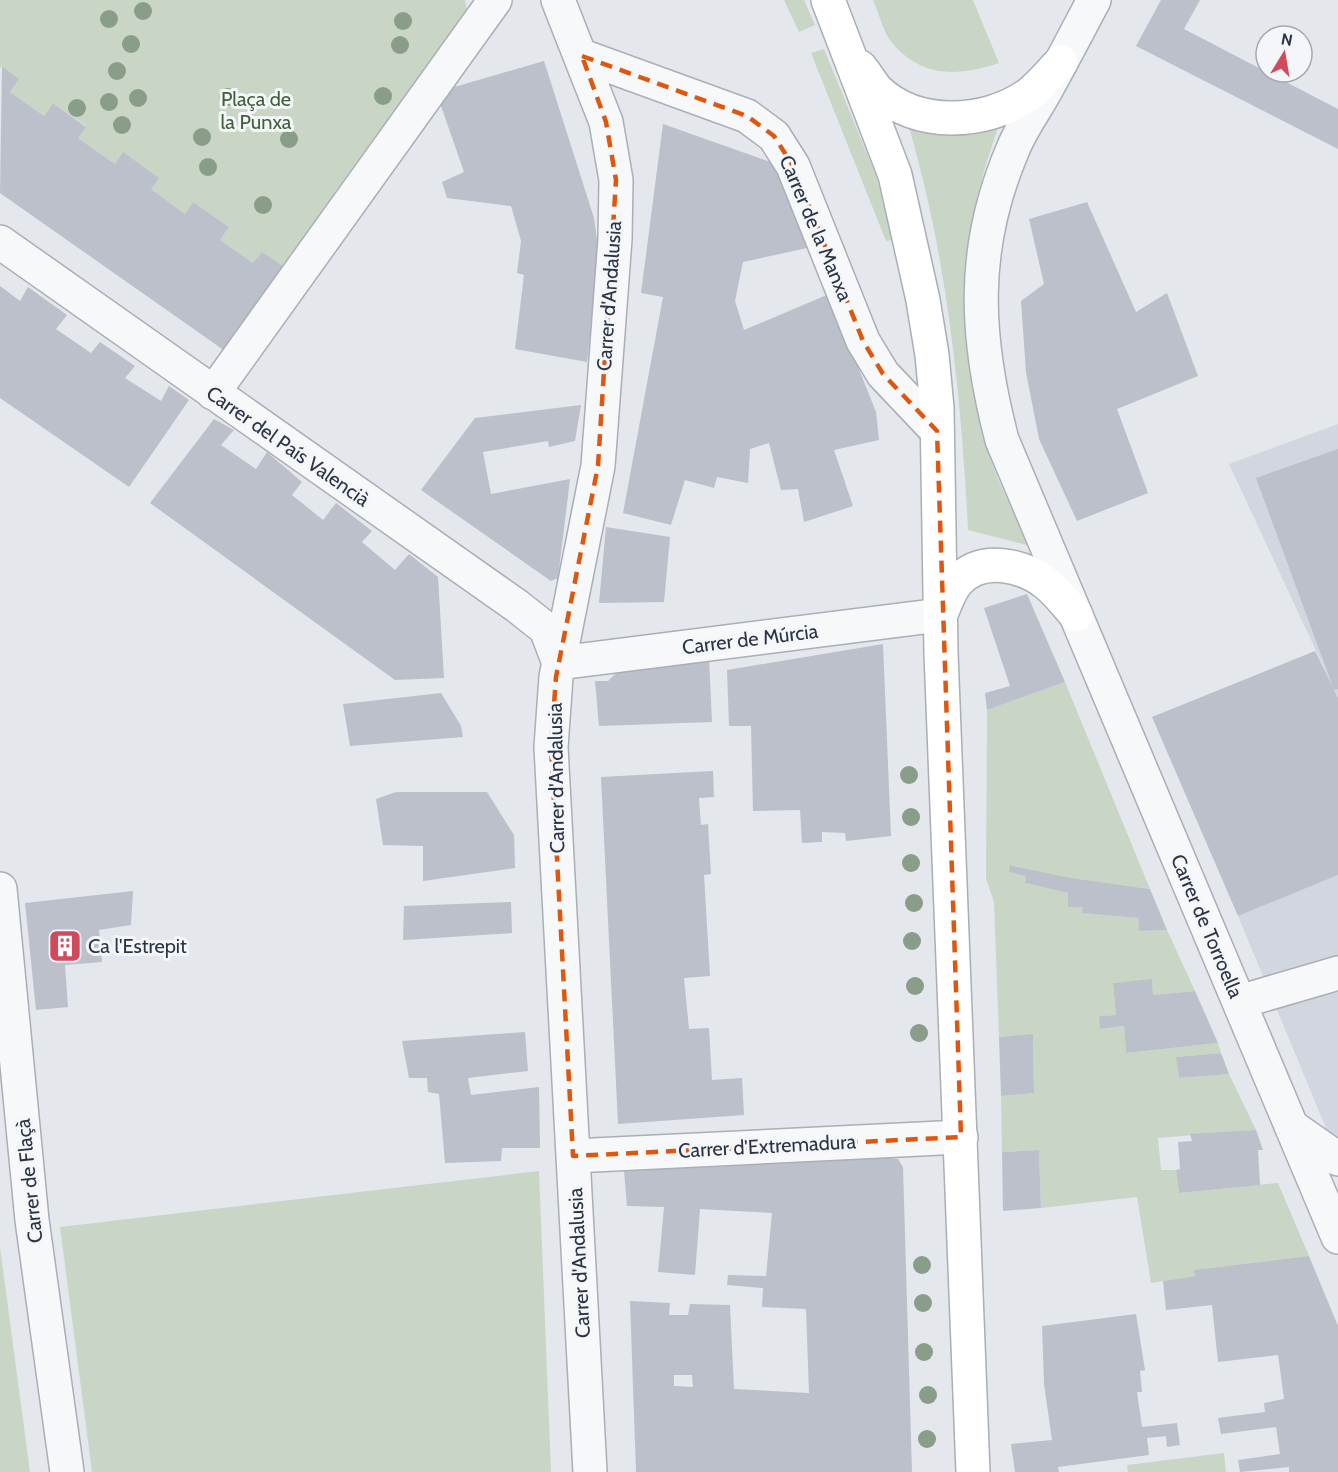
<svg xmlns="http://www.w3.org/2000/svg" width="1338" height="1472" viewBox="0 0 1338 1472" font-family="Cabin,sans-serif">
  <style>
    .built { fill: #d2d6de }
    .green { fill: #c9d6c5 }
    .building { fill: #bbc0ca; fill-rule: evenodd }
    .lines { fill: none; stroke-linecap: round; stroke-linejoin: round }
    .street-casing { stroke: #a9aeb7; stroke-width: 36 }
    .secondary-casing { stroke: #a9aeb7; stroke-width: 36 }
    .street { stroke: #f7f8fa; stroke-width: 33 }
    .secondary { stroke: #fff; stroke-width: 33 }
    .tree { fill: #899d89 }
    .marked { fill: none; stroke: #df570f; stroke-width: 4.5; stroke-dasharray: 12 8; stroke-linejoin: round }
    .labels { text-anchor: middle; stroke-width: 6; stroke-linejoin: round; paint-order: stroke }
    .park-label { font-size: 20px; fill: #3f6138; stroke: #f4f6f9 }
    .street-label { font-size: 20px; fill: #2b3445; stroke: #f4f6f9 }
    .poi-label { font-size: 20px; fill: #2b3445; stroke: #f4f6f9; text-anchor: start }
  </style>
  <rect width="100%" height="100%" fill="#e4e7ec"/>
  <path class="built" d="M1338,424V698L1229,464Z
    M1338,875V1137L1328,1133L1238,916Z"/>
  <path class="green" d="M0,0H465L467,11L337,189L284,267L253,263L220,240L229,227L193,202L185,214L151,189L123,153L115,164L78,138L86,126L53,103L44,116L10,92L19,79L2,66L0,68Z
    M784,0H804L815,25L799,32Z
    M873,0H973L999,63C959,76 923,79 892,43C883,32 879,13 873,0Z
    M824,49L877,178L892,240L886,241L811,53Z
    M908,124L960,134L998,128C962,229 955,314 980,419C989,460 1004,502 1030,536L1027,545L968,530C961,393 947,256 908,124Z
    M1065,682L1150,889L1070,878L1011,865L1009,871L1026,876L1025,883L1068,893V907H1083V913L1138,918L1139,931L1167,930L1195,991L1153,995L1152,980L1113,983L1116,1015L1099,1016L1101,1029L1124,1026L1126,1053L1218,1043L1221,1053L1177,1057L1179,1078L1229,1074L1256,1130L1158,1138L1161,1170H1176L1179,1193L1278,1183L1309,1256L1195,1270V1276L1151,1283L1137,1197L1041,1208L1039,1150L1002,1152L1001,1096L1034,1093L1033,1035L999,1037L994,902L986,879L987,710Z
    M539,1171L551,1472H92L60,1227Z
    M0,1241V1247L30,1472H0Z
    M1224,1453L1226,1472H1128L1127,1465Z"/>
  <path class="building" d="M1161,0H1200L1184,29L1338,109V149L1136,46Z
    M544,61L594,218L599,254L587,362L515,349L524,275L517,273L521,241L511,206L447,198L442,182L464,172L440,103L451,88Z
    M2,66L19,79L10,92L44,116L53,103L86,127L78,138L115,164L123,152L159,178L151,189L185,214L193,202L229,227L220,240L253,263L262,252L284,267L225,351L0,193Z
    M663,124L776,164L807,248L743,262L735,301L744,330L829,294L876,412L879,440L834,450L853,506L804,522L798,489L781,490L769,443L750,449L748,483L717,477L714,488L685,480L671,525L623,513L663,297L641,293Z
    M1087,202L1136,312L1167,293L1198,376L1117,409L1148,493L1077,521L1039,439L1026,372L1021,301L1044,284L1029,219Z
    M0,286L20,301L28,287L67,315L56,329L91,353L100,342L135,366L125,378L161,401L169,386L189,400L129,487L0,398Z
    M581,405L575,441L549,447L548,441L483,452L491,494L570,479L558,578L551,581L421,490L475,418Z
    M214,419L234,430L221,445L256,469L267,452L302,482L292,495L323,520L336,503L372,531L362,542L395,570L409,554L438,577L444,678L395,680L150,503Z
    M1338,449V689L1334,690L1338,698V875L1238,916L1152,717L1315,651L1333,687L1256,478Z
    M606,527L670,537L664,602L599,603Z
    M1027,594L1065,682L987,710L985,693L1010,686L984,608Z
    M883,644L891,836L846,841L845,833L822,832V842L802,843L800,810L753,811L751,726H729L727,670Z
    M709,658L712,722L599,726L595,681H608L615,674L627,670Z
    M441,693L461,726L463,737L350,746L343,704Z
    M713,771L714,797L699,798L701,825L708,824L711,874L704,875L710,976L684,978L689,1029L709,1028L712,1080L742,1078L744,1115L618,1124L601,777Z
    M396,792H487L514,835L515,868L423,881V846L383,845L376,799Z
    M1010,865L1071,878L1150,889L1167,930L1139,931L1138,918L1082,913L1083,907H1068V893L1025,883L1026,876L1009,872Z
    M133,891L131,925L99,930L102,962L65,965L68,1007L36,1010L25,903Z
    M511,902L512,933L403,940L404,906Z
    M1152,979L1153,995L1195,991L1218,1043L1126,1053L1124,1026L1100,1029L1099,1016L1116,1015L1113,983Z
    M525,1032L528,1071L468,1078L471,1095L539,1087L540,1148H502L501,1161L445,1163L439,1094L428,1092L427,1078H409L402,1041Z
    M1033,1034L1034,1093L1001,1096L999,1037Z
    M1221,1053L1229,1074L1179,1078L1176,1057Z
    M1256,1130L1263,1150H1258L1260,1185L1179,1193L1176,1170L1180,1169L1178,1142L1192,1141L1190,1134Z
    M1039,1150L1041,1208L1003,1211L1002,1152Z
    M890,1158L898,1159L903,1167L912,1472H636L630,1301L670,1303L669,1315H688L690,1304L730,1305L734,1389L809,1393L806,1309L762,1307L763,1288L727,1285L728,1275L766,1276L772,1213L700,1209L695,1275L658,1272L664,1207L627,1206L624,1170ZM674,1375H692L693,1387L674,1386Z
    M1309,1256L1338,1326V1472H1289V1467L1240,1472L1238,1460L1280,1454L1276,1427L1221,1434L1218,1418L1265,1412L1264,1403L1284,1399L1278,1355L1218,1362L1212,1305L1166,1310L1163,1281L1195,1276L1194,1270Z
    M1136,1314L1145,1370L1140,1371L1142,1392H1137L1142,1427L1177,1423L1180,1445L1167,1447L1166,1436L1147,1438L1149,1455L1058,1467L1059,1472H1015L1011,1444L1052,1440L1044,1384L1042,1326Z"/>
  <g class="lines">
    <defs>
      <path id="street" d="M558,0L606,122L616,180L615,239L598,466L556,677L551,747L590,1472
        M1094,0C1077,32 1060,65 1042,97C1032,114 1020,131 1013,149C970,249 975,337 1002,440L1338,1237
        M582,56L747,116L774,136L793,166L863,341L883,374L937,431
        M0,242L517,606L546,629L559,663L940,615
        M213,393L495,0
        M0,889L32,1220L67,1472
        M1239,1002L1338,973
        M1291,1126L1338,1159
        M573,1156L961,1137"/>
      <path id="secondary" d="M828,0L895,175L923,300L932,355L937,408L941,653L973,1472
        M860,67C866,74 871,83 877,90C916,128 985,125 1028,95C1040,86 1051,72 1061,62
        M941,614C946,603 950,589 958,581C982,555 1023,565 1047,584C1058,593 1067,605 1076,615"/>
    </defs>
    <use href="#street" class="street-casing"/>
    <use href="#secondary" class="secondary-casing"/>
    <use href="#street" class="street"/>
    <use href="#secondary" class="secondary"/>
  </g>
  <g class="tree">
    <circle cx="143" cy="11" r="9"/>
    <circle cx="109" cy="19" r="9"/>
    <circle cx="403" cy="21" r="9"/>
    <circle cx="131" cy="44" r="9"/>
    <circle cx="400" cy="45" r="9"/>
    <circle cx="117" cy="71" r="9"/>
    <circle cx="383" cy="96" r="9"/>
    <circle cx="228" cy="97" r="9"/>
    <circle cx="138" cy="98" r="9"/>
    <circle cx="109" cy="102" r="9"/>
    <circle cx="77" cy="108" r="9"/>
    <circle cx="122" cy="125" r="9"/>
    <circle cx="202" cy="137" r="9"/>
    <circle cx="289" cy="139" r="9"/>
    <circle cx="208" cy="167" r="9"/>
    <circle cx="263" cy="205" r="9"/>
    <circle cx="909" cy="775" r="9"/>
    <circle cx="911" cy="817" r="9"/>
    <circle cx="911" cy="863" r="9"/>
    <circle cx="914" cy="903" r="9"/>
    <circle cx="912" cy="941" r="9"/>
    <circle cx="915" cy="986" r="9"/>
    <circle cx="919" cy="1033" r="9"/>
    <circle cx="922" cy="1265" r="9"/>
    <circle cx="923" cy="1303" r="9"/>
    <circle cx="924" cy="1352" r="9"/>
    <circle cx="928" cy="1395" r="9"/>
    <circle cx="927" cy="1439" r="9"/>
  </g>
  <path class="marked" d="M582,56L747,116L774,136L793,166L863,341L883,374L937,431L961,1137L573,1156L551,747L556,677L598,466L616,180L606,122Z"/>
  <defs>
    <symbol id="building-square" viewBox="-11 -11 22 22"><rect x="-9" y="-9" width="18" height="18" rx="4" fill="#d1495b" stroke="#f4f6f9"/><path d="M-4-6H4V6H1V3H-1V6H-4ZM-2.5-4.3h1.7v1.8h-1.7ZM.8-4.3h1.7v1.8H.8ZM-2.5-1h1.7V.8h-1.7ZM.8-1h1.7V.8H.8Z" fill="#fff"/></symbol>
  </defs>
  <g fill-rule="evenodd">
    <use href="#building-square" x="46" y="927" width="38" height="38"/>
  </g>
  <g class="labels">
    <g class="park-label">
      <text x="256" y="106">Plaça de<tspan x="256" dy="23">la Punxa</tspan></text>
    </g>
    <g class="street-label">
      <text transform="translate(816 228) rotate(67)" y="7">Carrer de la Manxa</text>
      <text transform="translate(609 296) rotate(-86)" y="7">Carrer d'Andalusia</text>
      <text transform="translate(288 446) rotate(35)" y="7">Carrer del País Valencià</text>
      <text transform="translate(750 639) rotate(-7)" y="7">Carrer de Múrcia</text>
      <text transform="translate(556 778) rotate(-91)" y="7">Carrer d'Andalusia</text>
      <text transform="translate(1207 926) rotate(67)" y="7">Carrer de Torroella</text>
      <text transform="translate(767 1146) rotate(-3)" y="7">Carrer d'Extremadura</text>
      <text transform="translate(29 1181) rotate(-96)" y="7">Carrer de Flaçà</text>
      <text transform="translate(579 1263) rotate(-93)" y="7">Carrer d'Andalusia</text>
    </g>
    <g class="poi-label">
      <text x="88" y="953">Ca l'Estrepit</text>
    </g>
  </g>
  <g transform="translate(1284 54) rotate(11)"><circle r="28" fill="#f4f6f9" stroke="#a4a8b1" stroke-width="1.5"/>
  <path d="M0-4.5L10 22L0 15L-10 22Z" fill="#d1495b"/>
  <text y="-9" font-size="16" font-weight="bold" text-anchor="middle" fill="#2b3445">N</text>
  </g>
</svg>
